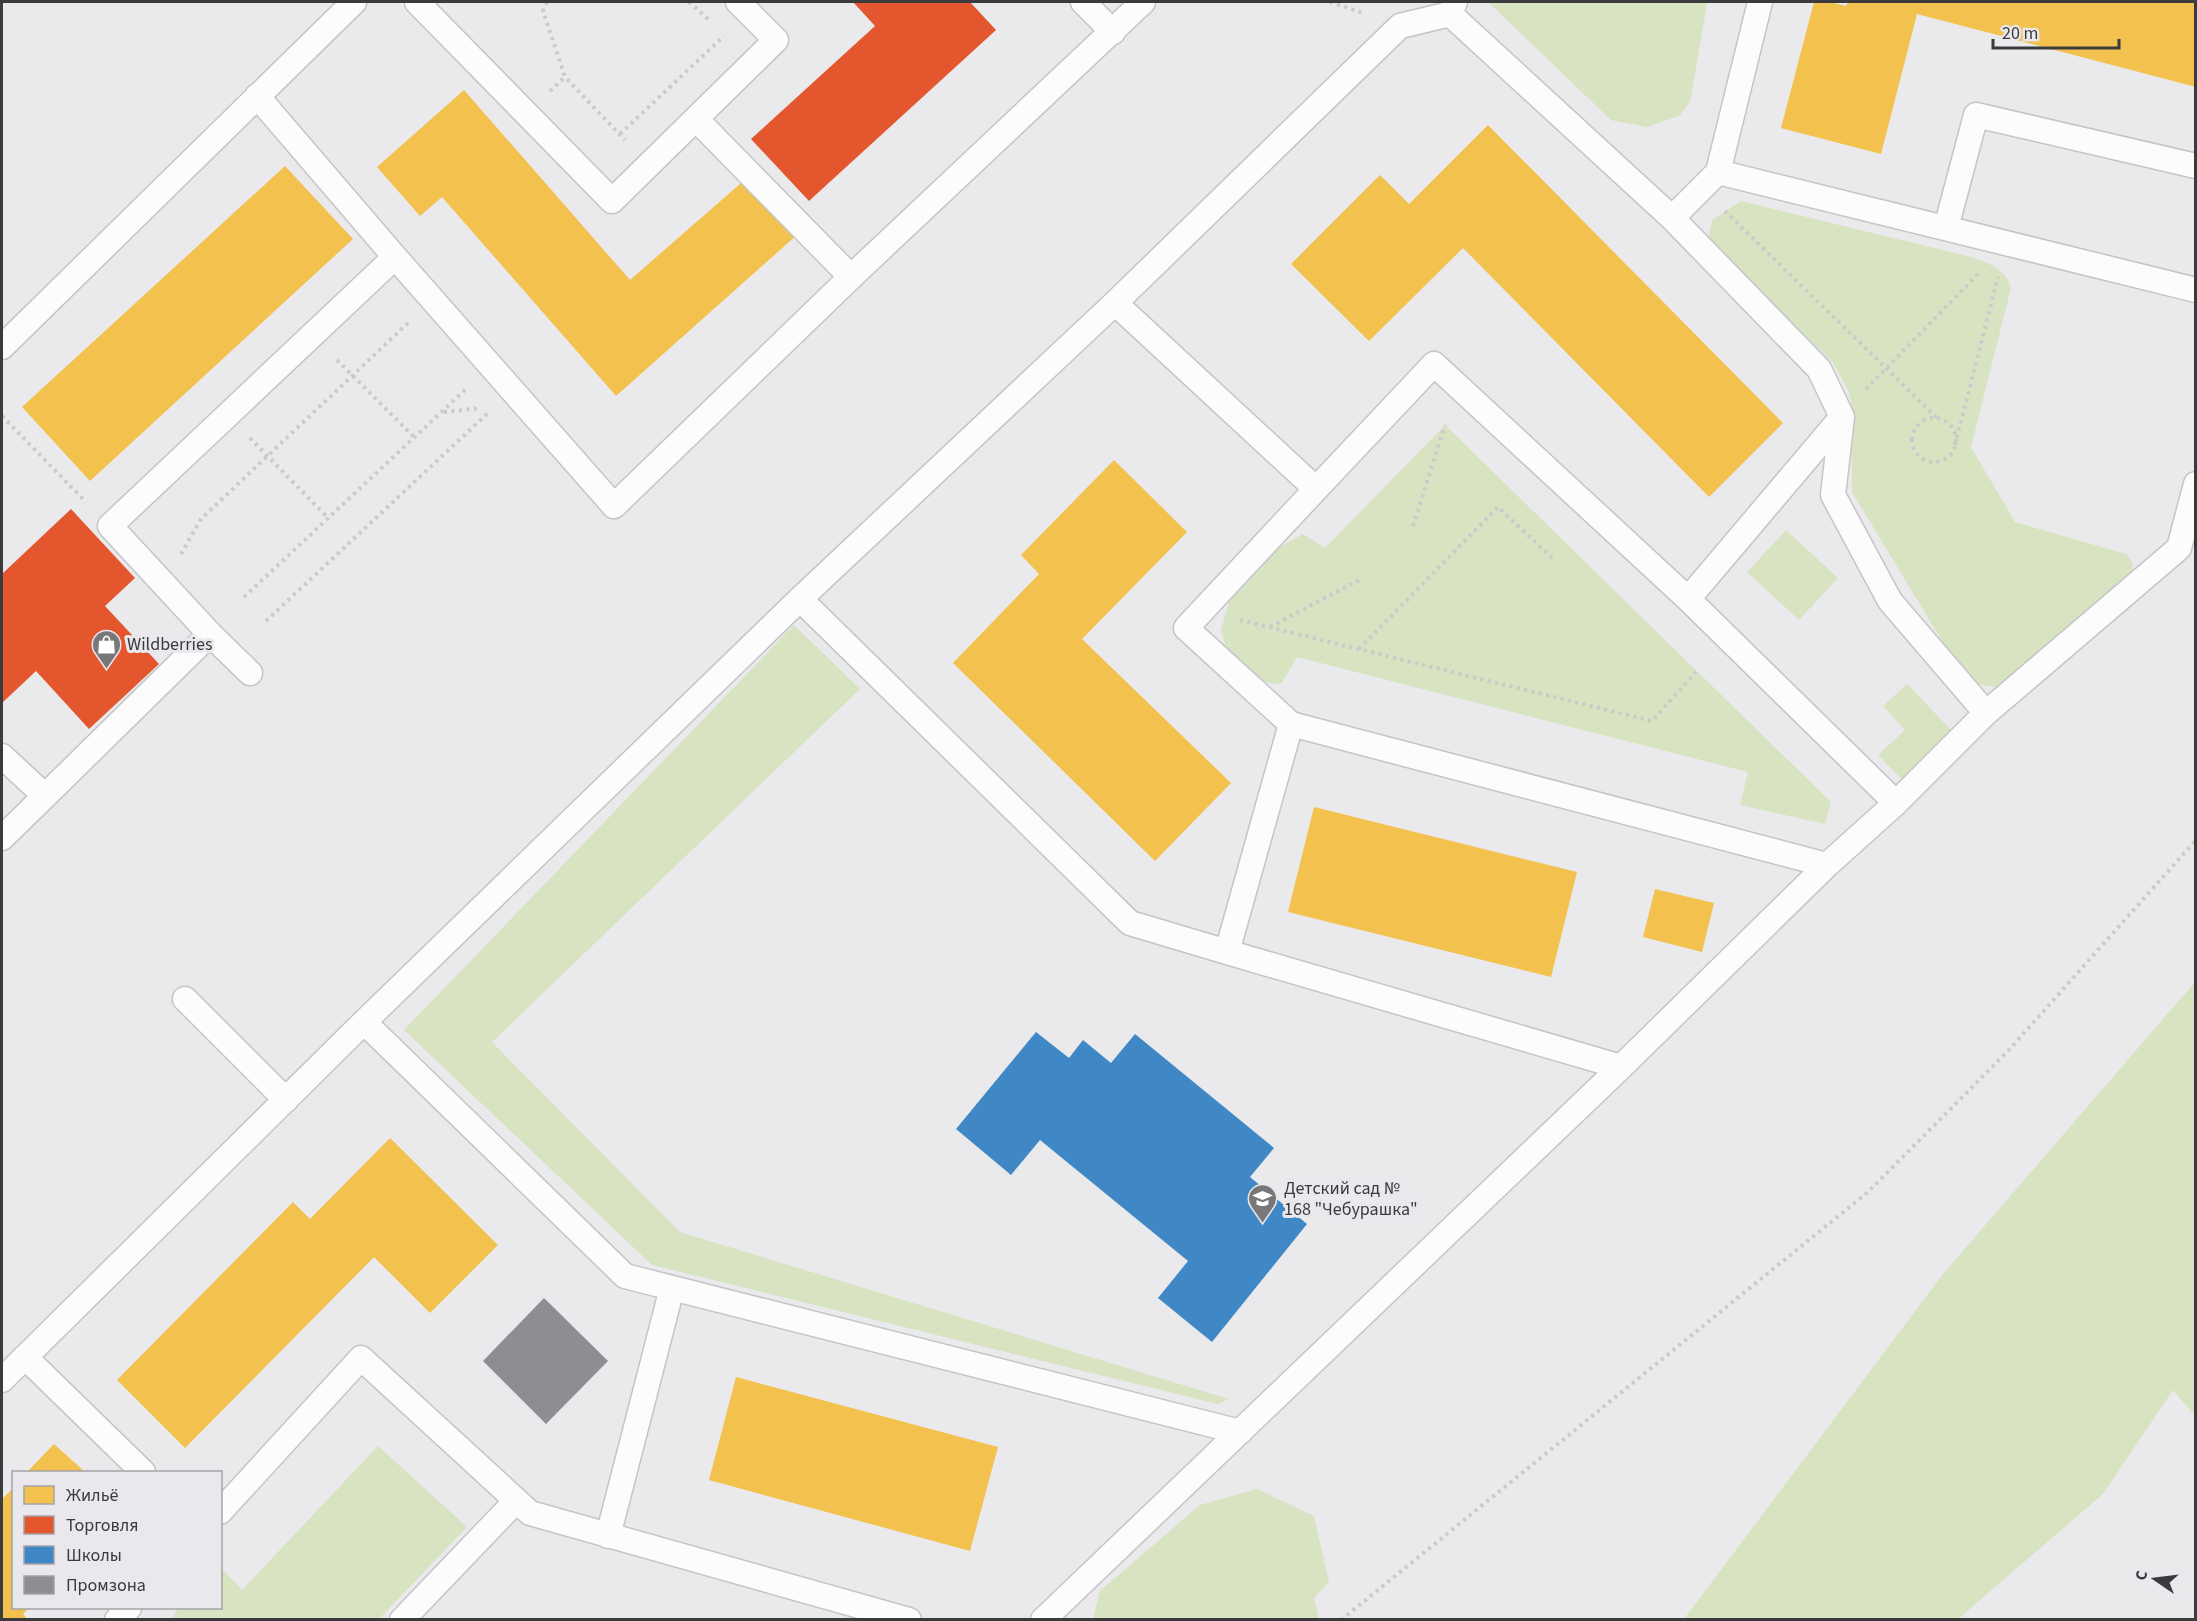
<svg xmlns="http://www.w3.org/2000/svg" width="2197" height="1621" viewBox="0 0 2197 1621" font-family="'Source Sans 3',sans-serif">
  <style>
    .green { fill: #d8e4c1 }
    .homes { fill: #f2c14e }
    .shops { fill: #e4572e }
    .schools { fill: #3f88c5 }
    .industry { fill: #8d8d92 }
    .lines { fill: none; stroke-linecap: round; stroke-linejoin: round }
    .lane-casing { stroke: #c5c4c7; stroke-width: 27 }
    .path { stroke: #cacaca; stroke-width: 4; stroke-dasharray: 3 4.5; stroke-linecap: butt }
    .lane { stroke: #fcfcfc; stroke-width: 24 }
    .labels { text-anchor: middle; stroke-width: 6; stroke-linejoin: round; paint-order: stroke }
    .poi-label { font-size: 18px; fill: #3b3b3d; stroke: #eae8ed; text-anchor: start }
  </style>
  <rect width="100%" height="100%" fill="#eae9ec"/>
  <path class="green" d="M1488,2H1706L1707,4L1690,102L1679,116L1647,127L1611,120Z
    M1741,201L1971,257C1989,263 2006,269 2011,288L1971,447L2015,522L2126,554C2134,561 2134,567 2129,576L2000,688L1977,684L1957,666L1852,492L1851,400L1848,390L1832,361L1714,249L1709,235L1712,220Z
    M1445,425L1831,802L1825,824L1740,805L1748,772L1297,657L1282,683L1274,684L1264,681L1247,667L1226,648L1221,630L1229,602L1280,547L1303,534L1325,548Z
    M1786,530L1838,578L1799,620L1747,572Z
    M794,625L860,689L492,1042L680,1232L1229,1399L1218,1404L652,1265L404,1030Z
    M1907,684L1955,734L1905,783L1878,755L1905,730L1883,706Z
    M2195,982V1416L2173,1390L2103,1494L1958,1619H1684L1943,1274Z
    M378,1446L467,1527L379,1619H172L178,1608H220L221,1568L242,1590Z
    M1257,1489L1314,1516L1329,1582L1314,1598L1319,1619H1093L1100,1591L1200,1505Z"/>
  <path class="homes" d="M1814,2H1830L1846,6L1848,2H2196V87L1917,14L1881,154L1781,128Z
    M464,90L630,280L748,177L798,234L616,396L442,197L420,216L377,167Z
    M1488,125L1783,423L1709,497L1463,248L1369,341L1291,264L1380,175L1409,204Z
    M285,166L353,239L90,481L22,407Z
    M1114,460L1187,532L1082,639L1231,783L1155,861L953,663L1039,574L1021,555Z
    M1314,807L1577,872L1551,977L1288,912Z
    M1655,889L1714,903L1702,952L1643,937Z
    M390,1138L498,1245L430,1313L374,1257L185,1448L117,1380L293,1202L310,1219Z
    M736,1377L998,1447L970,1551L709,1480Z
    M54,1444L85,1472H27Z
    M14,1487V1608H29L23,1614L28,1620H2V1499Z"/>
  <path class="shops" d="M853,2H970L996,30L809,201L751,139L875,26Z
    M71,509L135,578L105,606L159,664L89,729L36,671L2,703V574Z"/>
  <path class="schools" d="M1036,1032L1069,1058L1083,1040L1111,1063L1135,1034L1274,1148L1250,1177L1307,1224L1212,1342L1158,1298L1188,1261L1040,1140L1011,1175L956,1129Z"/>
  <path class="industry" d="M544,1298L608,1361L546,1424L483,1361Z"/>
  <g class="lines">
    <defs>
      <path id="lane" d="M417,2L612,201L776,40L738,2
        M1083,2L1113,32
        M1760,2L1718,172L2196,290
        M1450,14L1672,218L1819,369L1842,417L1833,495L1890,601L1986,713
        M257,96L395,257L614,506L851,277L1143,2
        M696,119L851,277
        M1672,218L1718,172
        M1946,228L1976,115L2196,166
        M1115,303L1316,489L1434,364L1688,599L1896,803
        M2,347L354,2
        M800,599L1130,923L1227,952
        M1688,599L1842,417
        M210,634L250,673
        M1291,724L1186,628L1316,489
        M2,756L45,796L210,634L110,526L395,257
        M2,838L45,796
        M1827,865L1896,803L1986,713L2179,548L2196,484
        M185,999L286,1100
        M364,1022L625,1276L1240,1432
        M25,1357L143,1472
        M2,1380L364,1022L800,599L1115,303L1400,26L1450,14L1455,2
        M220,1512L361,1358L530,1513L909,1620
        M608,1536L672,1288
        M117,1620L129,1608
        M402,1620L516,1501
        M1043,1620L1621,1067L1827,865L1291,724L1227,952L1621,1067"/>
    </defs>
    <use href="#lane" class="lane-casing"/>
    <path class="path" d="M547,2L543,11L565,77L625,140
      M689,2L708,19
      M1330,2L1363,13
      M550,91L565,77
      M620,134L724,36
      M1725,211L1937,418
      M337,360L415,438
      M1866,389L1980,272
      M444,412L481,408
      M2,416L86,502
      M1912 440a22 22 0 1 1 44 0a22 22 0 1 1-44 0Z
      M250,438L329,519
      M1955,445L1998,277
      M1413,526L1445,425
      M181,554L201,519L408,323
      M244,597L466,389
      M1240,620L1652,721L1697,671
      M266,621L488,413
      M1270,627L1363,578
      M1359,649L1498,507L1553,559
      M1341,1620L1868,1192L2008,1051L2196,840"/>
    <use href="#lane" class="lane"/>
  </g>
  <defs>
    <symbol id="shop-pin" viewBox="-11 -11 22 30"><path d="M0 17L-7.5 6A9.5 9.5 0 1 1 7.5 6Z" fill="#78787a" stroke="#eae8ed"/><path d="M-5-2.5h2.3a2.7 3.5 0 0 1 5.4 0H5L5.5 6h-11ZM-1.5-2.5h3a1.5 2.3 0 0 0-3 0Z" fill="#fff"/></symbol>
    <symbol id="school-pin" viewBox="-11 -11 22 30"><path d="M0 17L-7.5 6A9.5 9.5 0 1 1 7.5 6Z" fill="#78787a" stroke="#eae8ed"/><path d="M0-5L7-2L0 1L-7-2ZM-4 1L0 2.5L4 1V4Q0 6-4 4Z" fill="#fff"/></symbol>
  </defs>
  <g fill-rule="evenodd">
    <use href="#shop-pin" x="90" y="628" width="33" height="45"/>
    <use href="#school-pin" x="1246" y="1182" width="33" height="45"/>
  </g>
  <g class="labels">
    <g class="poi-label">
      <text x="127" y="650">Wildberries</text>
      <text x="1284" y="1194">Детский сад №<tspan x="1284" dy="21">168 "Чебурашка"</tspan></text>
    </g>
  </g>
  <rect width="2197" height="1621" fill="none" stroke="#3b3b3d" stroke-width="6"/>
  <rect x="12" y="1471" width="210" height="138" fill="#eae8ed" stroke="#a4a3a7" stroke-width="1.5"/>
  <rect x="24" y="1486" width="30" height="18" fill="#f2c14e" stroke="#a4a3a7" stroke-width="1.5"/>
  <text x="66" y="1501" font-size="18" fill="#3b3b3d">Жильё</text>
  <rect x="24" y="1516" width="30" height="18" fill="#e4572e" stroke="#a4a3a7" stroke-width="1.5"/>
  <text x="66" y="1531" font-size="18" fill="#3b3b3d">Торговля</text>
  <rect x="24" y="1546" width="30" height="18" fill="#3f88c5" stroke="#a4a3a7" stroke-width="1.5"/>
  <text x="66" y="1561" font-size="18" fill="#3b3b3d">Школы</text>
  <rect x="24" y="1576" width="30" height="18" fill="#8d8d92" stroke="#a4a3a7" stroke-width="1.5"/>
  <text x="66" y="1591" font-size="18" fill="#3b3b3d">Промзона</text>
  <g transform="translate(2155 1579) rotate(284)" stroke="#eae8ed" stroke-width="4.5" paint-order="stroke">
  <path d="M0-4.5L10 22L0 15L-10 22Z" fill="#3b3b3d"/>
  <text y="-9" font-size="16" font-weight="bold" text-anchor="middle" fill="#3b3b3d">С</text>
  </g>
  <path d="M1993 39v9h126v-9" fill="none" stroke="#3b3b3d" stroke-width="3"/>
  <text x="2002" y="39" font-size="18" fill="#3b3b3d" stroke="#eae8ed" stroke-width="4.5" paint-order="stroke">20 m</text>
</svg>
